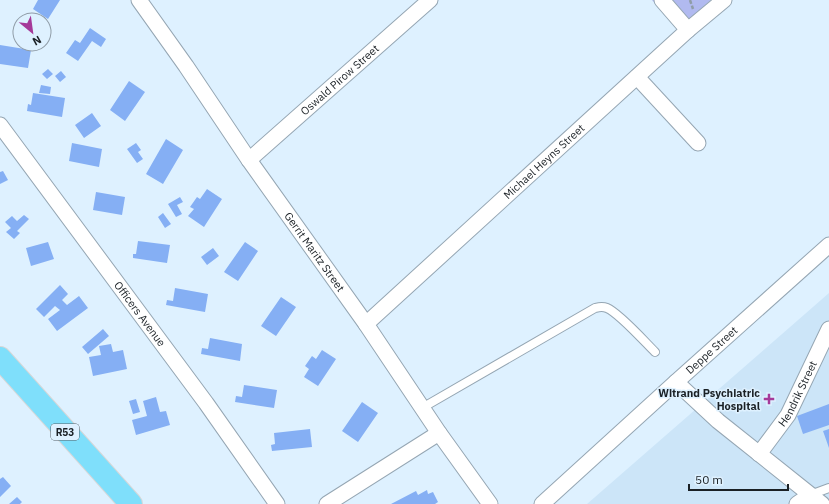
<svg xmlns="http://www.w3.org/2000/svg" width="829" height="504" viewBox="0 0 829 504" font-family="'IBM Plex Sans',sans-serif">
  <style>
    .built { fill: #cce5f8 }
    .green { fill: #b1baf0 }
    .building { fill: #85aff4 }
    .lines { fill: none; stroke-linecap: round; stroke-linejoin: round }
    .lane-casing { stroke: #95a6b3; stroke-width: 10 }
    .street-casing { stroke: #95a6b3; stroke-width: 17 }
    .primary-casing { stroke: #d6d7d8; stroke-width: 24 }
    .path { stroke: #8f9da8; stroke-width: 2.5; stroke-dasharray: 4 2; stroke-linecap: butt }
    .lane { stroke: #fff; stroke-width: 8 }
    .street { stroke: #fff; stroke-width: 15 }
    .primary { stroke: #7fdffb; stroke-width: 22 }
    .poi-dot { fill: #a53999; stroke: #def1ff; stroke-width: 1.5 }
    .labels { text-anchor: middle; stroke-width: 3; stroke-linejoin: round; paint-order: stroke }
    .shield { fill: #def1ff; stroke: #555f66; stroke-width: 1 }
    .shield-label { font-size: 10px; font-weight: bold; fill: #1a2025 }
    .street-label { font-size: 11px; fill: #1a2025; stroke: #def1ff }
    .poi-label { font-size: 11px; font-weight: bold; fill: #1a2025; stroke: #def1ff; text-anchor: end }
  </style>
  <rect width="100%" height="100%" fill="#def1ff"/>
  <path class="built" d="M829,293V504H587Z"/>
  <path class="green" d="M652,0H711L678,29Z"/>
  <path class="building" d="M38,0H60L48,19L33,9Z
    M90,28L106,39L101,47L92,41L78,61L66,53L75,40L80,43Z
    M0,45L31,50L28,68L0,64Z
    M48,69L53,74L47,79L42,74Z
    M61,71L66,77L60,82L55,76Z
    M129,81L145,92L125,121L110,110Z
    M41,85L51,87L50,94L39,93Z
    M33,93L65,98L62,117L27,111L28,104L31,105Z
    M92,113L101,126L84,138L75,125Z
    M166,139L183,150L163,184L146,174Z
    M72,143L102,149L99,167L69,161Z
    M136,143L141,150L138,152L143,159L137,163L127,149Z
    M3,171L8,180L0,184V172Z
    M207,189L222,199L204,227L188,216L194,209L190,207L197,197L200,199Z
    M96,192L125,197L122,215L93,210Z
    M180,197L183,202L177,205L182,214L176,217L168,204Z
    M163,213L171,224L165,228L158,217Z
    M24,215L29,219L17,231L20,233L14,239L6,232L11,228L5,222L12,216L17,221Z
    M138,241L170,245L167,263L133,258V254H136Z
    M48,242L54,259L31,266L26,248Z
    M245,242L258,251L238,281L224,272Z
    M213,248L219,256L207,265L201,257Z
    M60,285L68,294L62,300L67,305L79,296L88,308L57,331L48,319L60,310L55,306L44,317L36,309Z
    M175,288L208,294L205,312L166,305L167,300L173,301Z
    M281,297L296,307L276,336L261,326Z
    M103,329L109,336L88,354L82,347Z
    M210,338L242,344L240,361L201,354L202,348L208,349Z
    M111,344L113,352L123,350L127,369L93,376L89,357L101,355L99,346Z
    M322,350L336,359L318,386L304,377L309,369L305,366L312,356L316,359Z
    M244,385L277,390L274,408L235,402L236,396L242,397Z
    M156,397L160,412L166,411L170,425L136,435L132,420L147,416L143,401Z
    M136,399L140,412L133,414L129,401Z
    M362,402L378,413L358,442L342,431Z
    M829,404V425L803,434L797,416Z
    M310,429L312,447L272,451L271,445L275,444L274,433Z
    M829,429V448L823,431Z
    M3,477L11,486L0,497V479Z
    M427,490L428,494L433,492L438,502L435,504H391L416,491L418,495Z
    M17,497L22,502L20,504H9Z"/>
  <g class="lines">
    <defs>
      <path id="lane" d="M422,408L595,308C599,307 602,306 607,308C619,313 644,341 655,352
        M810,495L829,488"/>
      <g id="street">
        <path id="s1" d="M139,0L186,66L249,160L366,324L439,433L490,504"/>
        <path d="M662,0L688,30"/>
        <path d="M637,77L698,143"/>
        <path id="s2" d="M0,125L206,403L277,504"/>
        <path id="s3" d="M249,160L430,0"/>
        <path id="s4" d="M366,324L688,30L724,0"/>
        <path d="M676,382L718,421L822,504"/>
        <path id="s5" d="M759,454L788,415L829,329"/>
        <path d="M327,504L439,433"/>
        <path id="s6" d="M542,504L676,382L829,245"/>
        <path d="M797,504L810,495"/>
      </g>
      <path id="primary" d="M0,358L131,504"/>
    </defs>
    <use href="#lane" class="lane-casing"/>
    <use href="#street" class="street-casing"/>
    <use href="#primary" class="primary-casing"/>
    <path class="path" d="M690,0L693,9"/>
    <use href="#lane" class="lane"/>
    <use href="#street" class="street"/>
    <use href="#primary" class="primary"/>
  </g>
  <path class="poi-dot" d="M767 393h4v4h4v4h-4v4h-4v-4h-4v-4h4z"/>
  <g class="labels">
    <rect class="shield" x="51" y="424" width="28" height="16" rx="3"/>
    <g class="shield-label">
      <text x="65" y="436">R53</text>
    </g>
    <g class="street-label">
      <text dy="4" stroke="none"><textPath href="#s3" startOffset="121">Oswald Pirow Street</textPath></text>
      <text dy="4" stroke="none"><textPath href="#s4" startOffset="241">Michael Heyns Street</textPath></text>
      <text dy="4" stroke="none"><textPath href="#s1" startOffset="307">Gerrit Maritz Street</textPath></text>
      <text dy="4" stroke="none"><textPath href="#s2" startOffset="235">Officers Avenue</textPath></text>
      <text dy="4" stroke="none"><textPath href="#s6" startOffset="229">Deppe Street</textPath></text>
      <text dy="4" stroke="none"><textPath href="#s5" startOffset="72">Hendrik Street</textPath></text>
    </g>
    <g class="poi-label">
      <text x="760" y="397">Witrand Psychiatric<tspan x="760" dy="13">Hospital</tspan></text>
    </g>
  </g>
  <g transform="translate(32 32) rotate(151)"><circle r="19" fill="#def1ff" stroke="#909da8"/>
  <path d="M0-3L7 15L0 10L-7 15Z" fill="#a53999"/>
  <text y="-6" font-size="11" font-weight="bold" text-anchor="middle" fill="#1a2025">N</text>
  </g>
  <path d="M689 484v6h99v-6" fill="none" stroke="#1a2025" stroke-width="2"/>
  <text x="695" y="484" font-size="12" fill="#1a2025" stroke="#def1ff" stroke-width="3" paint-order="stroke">50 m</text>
</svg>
